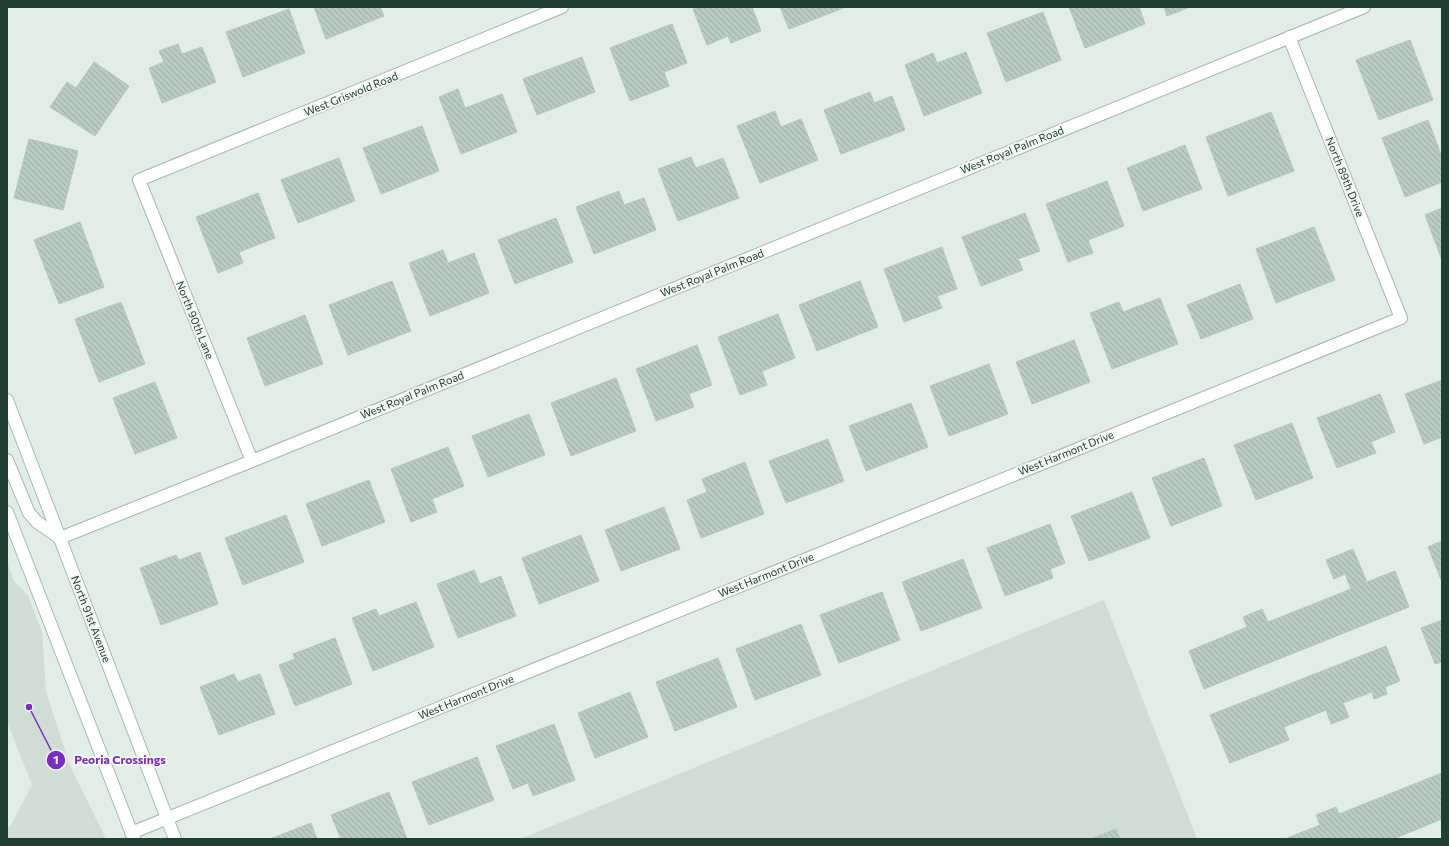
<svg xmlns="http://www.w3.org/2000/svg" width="1449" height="846" viewBox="0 0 1449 846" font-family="Commissioner,sans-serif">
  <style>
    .built { fill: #cfddd5 }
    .building { fill: url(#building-back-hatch); stroke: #b3c7bc }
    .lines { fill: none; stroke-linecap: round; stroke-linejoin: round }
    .minor-casing { stroke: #a3b5ac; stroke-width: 14 }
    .secondary-casing { stroke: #a1bdaf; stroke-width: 14 }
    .minor { stroke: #fff; stroke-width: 12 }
    .secondary { stroke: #fff; stroke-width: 12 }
    .labels { text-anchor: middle; stroke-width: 4; stroke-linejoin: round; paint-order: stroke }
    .street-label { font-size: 11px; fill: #203f32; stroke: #f2f9f4 }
    .leader { fill: none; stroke: #7b2cbf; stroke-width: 1.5 }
    .callout-dot { fill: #7b2cbf; stroke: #f2f9f4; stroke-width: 1.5 }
    .mark-label { font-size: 12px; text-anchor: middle; font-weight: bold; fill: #fff }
    .callout-label { font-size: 12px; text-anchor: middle; font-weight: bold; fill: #7b2cbf; stroke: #f2f9f4; stroke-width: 4; stroke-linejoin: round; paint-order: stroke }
  </style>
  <defs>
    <pattern id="building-back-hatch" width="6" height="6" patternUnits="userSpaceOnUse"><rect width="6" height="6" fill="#b9cbc1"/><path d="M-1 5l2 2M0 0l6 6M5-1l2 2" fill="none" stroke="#9fafa6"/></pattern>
  </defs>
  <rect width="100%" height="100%" fill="#e1ede6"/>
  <path class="built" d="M7,562L14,581L28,596L42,632L46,692L71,768L106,839H7V828L10,827L32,785L7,722Z
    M1104,600L1197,839H520Z"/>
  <path class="building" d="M314,7H380L384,16L326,39Z
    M699,7H752L761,31L731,43L728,36L707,45L693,9Z
    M780,7H846L789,29Z
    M1069,7H1139L1145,24L1085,48Z
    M1164,7H1190L1167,16Z
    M289,9L305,53L243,77L226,32Z
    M1043,12L1061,60L1006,82L987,33Z
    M672,24L687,63L664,72L669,86L630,101L610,48Z
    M1410,40L1433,100L1379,120L1356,60Z
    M178,44L182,54L202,47L216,82L162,103L149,68L164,62L159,51Z
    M966,52L982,93L924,116L905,65L933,53L937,63Z
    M582,57L595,92L537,115L523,79Z
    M94,62L129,86L95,136L50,107L67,82L76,88Z
    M458,89L465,108L502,94L517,132L461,154L439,97Z
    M870,92L874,103L892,96L905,130L841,154L824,110Z
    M775,111L781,127L801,119L818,160L760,183L737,126Z
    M1271,112L1294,171L1228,196L1206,137Z
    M1428,120L1442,157V182L1405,197L1382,138Z
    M422,126L439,171L381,194L363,148Z
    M29,139L78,151L63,210L14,198Z
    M1185,145L1202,189L1143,211L1127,168Z
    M691,157L696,168L723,158L739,198L678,221L658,169Z
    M339,158L355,201L298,223L281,180Z
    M1107,181L1124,226L1088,240L1093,253L1068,262L1046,204Z
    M619,191L624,205L644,198L656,230L594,254L576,207Z
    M258,193L275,238L239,252L243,263L218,273L196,217Z
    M1442,208V260L1425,215Z
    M1025,213L1040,251L1018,259L1023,270L981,286L962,237Z
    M556,218L573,262L515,284L498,240Z
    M80,222L104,287L59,304L34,240Z
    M1314,227L1335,280L1276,303L1256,249Z
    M942,247L957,289L937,296L942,308L904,322L884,269Z
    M443,250L448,263L474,253L489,293L430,316L409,263Z
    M392,281L411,331L348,355L329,305Z
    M860,281L878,327L817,351L799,305Z
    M1240,284L1253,319L1201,339L1187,305Z
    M1160,298L1178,344L1112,369L1090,313L1119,302L1123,312Z
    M121,302L145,364L99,382L75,319Z
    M778,314L795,358L762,371L767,385L740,395L718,337Z
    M305,315L323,364L265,386L247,338Z
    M1074,340L1090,382L1032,404L1016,362Z
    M697,345L712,385L689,394L694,407L656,421L636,369Z
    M989,364L1008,414L949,436L930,386Z
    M616,378L636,431L571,456L551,403Z
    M1442,380V437L1424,444L1405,394Z
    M155,382L177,438L135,454L113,398Z
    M1380,394L1395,432L1371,442L1376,453L1337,468L1317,418Z
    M911,403L928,447L866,471L849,426Z
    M529,414L545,455L488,477L472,436Z
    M1292,423L1313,478L1256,500L1234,445Z
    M828,439L844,481L786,503L769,461Z
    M448,447L464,486L432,499L437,512L411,522L391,469Z
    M1204,458L1222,506L1171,526L1152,478Z
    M745,462L764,514L701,538L687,500L707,492L702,479Z
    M369,480L385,522L322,546L306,504Z
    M1132,492L1150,538L1089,561L1071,516Z
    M664,507L680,549L621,571L605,530Z
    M286,515L304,562L243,585L225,538Z
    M1050,524L1065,563L1050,569L1053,578L1005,596L987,548Z
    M581,535L599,581L539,604L522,558Z
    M1442,541V582L1428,547Z
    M1353,549L1367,582L1395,571L1409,607L1204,689L1189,651L1247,627L1243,617L1262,609L1268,622L1351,589L1345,574L1334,579L1326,560Z
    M200,552L218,604L161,625L140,568L176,555L179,560Z
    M963,559L982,608L921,631L902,582Z
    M474,570L480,584L501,576L516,616L458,638L437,584Z
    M882,592L900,640L839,663L820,615Z
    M416,602L434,647L373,671L352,618L376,609L379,616Z
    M1442,620V662L1435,664L1421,628Z
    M801,624L821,675L755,700L736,649Z
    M335,638L352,684L295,706L279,665L295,659L293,654Z
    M1386,646L1400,681L1385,687L1387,694L1374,699L1372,692L1343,703L1349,717L1331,724L1326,710L1284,727L1289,740L1230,763L1210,715Z
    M718,658L737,707L675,731L656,682Z
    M234,674L238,682L260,674L275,714L219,735L200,687Z
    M630,692L648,737L595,758L578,713Z
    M554,724L575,780L533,796L528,783L513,789L496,746Z
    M477,757L494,800L429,825L412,782Z
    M1442,773V819L1393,839H1285L1320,825L1316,815L1336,807L1339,814Z
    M389,792L407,839H341L331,815Z
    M311,823L317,839H270Z
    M1116,829L1120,839H1091Z"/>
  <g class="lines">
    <defs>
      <path id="minor" d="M252,461L139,180L562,7
        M60,538L252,461L1364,7
        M131,833L1401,318L1289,37"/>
      <path id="secondary" d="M7,400L175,839
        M7,460L29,513L37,522L60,538
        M7,512L134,839"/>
    </defs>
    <use href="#minor" class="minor-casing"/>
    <use href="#secondary" class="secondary-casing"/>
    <use href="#minor" class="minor"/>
    <use href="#secondary" class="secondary"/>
  </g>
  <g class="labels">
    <g class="street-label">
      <text transform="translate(351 94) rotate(-22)" y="4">West Griswold Road</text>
      <text transform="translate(1012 150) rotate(-22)" y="4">West Royal Palm Road</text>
      <text transform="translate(1345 177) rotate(68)" y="4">North 89th Drive</text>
      <text transform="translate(712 273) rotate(-22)" y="4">West Royal Palm Road</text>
      <text transform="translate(195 320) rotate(68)" y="4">North 90th Lane</text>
      <text transform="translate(412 395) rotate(-22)" y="4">West Royal Palm Road</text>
      <text transform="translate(1066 453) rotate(-22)" y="4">West Harmont Drive</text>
      <text transform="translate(766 575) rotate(-22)" y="4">West Harmont Drive</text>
      <text transform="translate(91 619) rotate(69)" y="4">North 91st Avenue</text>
      <text transform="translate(466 697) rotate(-22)" y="4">West Harmont Drive</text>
    </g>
  </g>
  <path class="leader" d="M29 707L56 760"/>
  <g class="callout-dot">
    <circle cx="29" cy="707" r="4"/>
    <circle cx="56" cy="760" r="10"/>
  </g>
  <g class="mark-label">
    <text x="56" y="764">1</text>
  </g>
  <g class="callout-label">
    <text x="120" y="764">Peoria Crossings</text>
  </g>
  <rect width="1449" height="846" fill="none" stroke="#203f32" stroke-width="16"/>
</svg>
